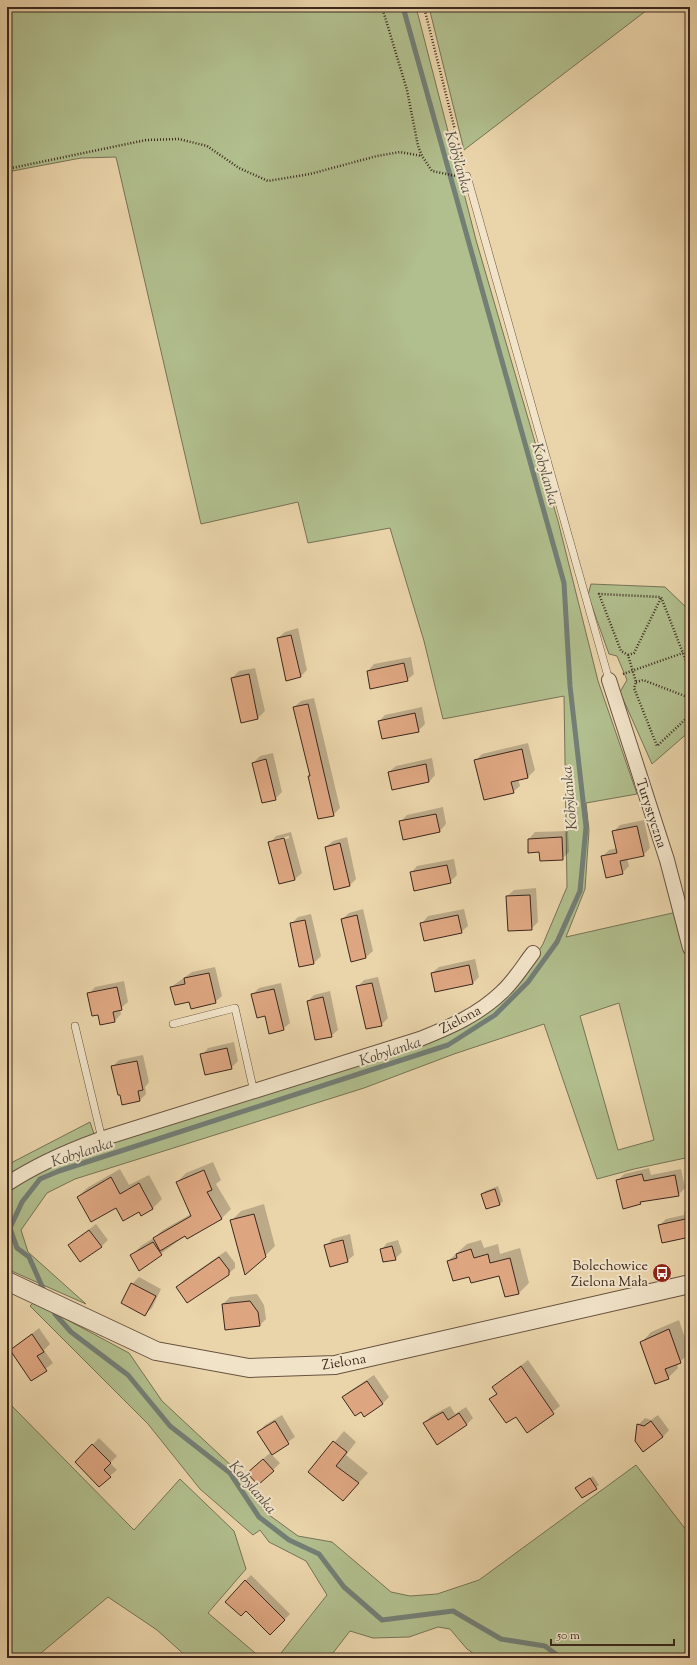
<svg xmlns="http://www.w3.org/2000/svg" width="697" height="1665" viewBox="0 0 697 1665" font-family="'Sorts Mill Goudy',serif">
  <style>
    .green { fill: #b1be8d; stroke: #767356; fill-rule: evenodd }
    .shadow { fill: #0003; fill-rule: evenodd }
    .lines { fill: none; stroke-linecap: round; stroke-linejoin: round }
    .stream { stroke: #737e75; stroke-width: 5 }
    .building { fill: #dda681; stroke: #3c281e }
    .service-casing { stroke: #685341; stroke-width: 8 }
    .minor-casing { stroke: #685341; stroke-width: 16 }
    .tertiary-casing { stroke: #685341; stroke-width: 20 }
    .path { stroke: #3c281e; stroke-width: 2.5; stroke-dasharray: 1 2; stroke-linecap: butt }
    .service { stroke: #f1e3c8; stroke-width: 7 }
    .minor { stroke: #f1e3c8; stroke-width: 14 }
    .tertiary { stroke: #f1e3c8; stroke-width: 18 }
    .labels { text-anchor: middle; stroke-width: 4; stroke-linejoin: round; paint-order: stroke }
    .street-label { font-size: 14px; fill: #3c281e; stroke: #f1e3c8 }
    .poi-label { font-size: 14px; fill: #3c281e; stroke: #f1e3c8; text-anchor: end }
    .water-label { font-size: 15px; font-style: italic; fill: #534c42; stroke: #f1e3c8 }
  </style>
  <rect width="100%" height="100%" fill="#ead4aa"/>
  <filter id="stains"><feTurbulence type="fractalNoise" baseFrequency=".005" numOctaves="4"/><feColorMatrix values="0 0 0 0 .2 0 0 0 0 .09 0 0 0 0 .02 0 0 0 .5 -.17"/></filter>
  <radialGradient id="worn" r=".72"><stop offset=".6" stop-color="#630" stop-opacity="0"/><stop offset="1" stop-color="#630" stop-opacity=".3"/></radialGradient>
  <path class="green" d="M7,7H416L476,240L558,521L598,681L637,794L586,803L589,830L585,889L566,937L677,912L690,970V1157L634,1169L597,1179L544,1024L454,1054L364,1088L75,1179L47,1193L21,1230L28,1252L86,1304L7,1269V1190L44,1166L195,1114L454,1031L532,962L543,944L567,887L564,696L443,719L424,641L390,528L308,543L298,502L201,524L116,157L81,158L7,172ZM619,1003L654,1140L618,1150L580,1016Z
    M429,7H651L464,150Z
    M591,584L665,587L690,611V731L652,764L620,692L627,680L617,656L609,654L588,595Z
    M90,1122L94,1134L42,1157L7,1180V1165Z
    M34,1302L129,1353L162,1401L236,1470L265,1512L298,1536L332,1542L391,1592L410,1596L437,1594L479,1580L636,1465L690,1535V1658H480L467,1649L450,1629L438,1627L409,1637L373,1638L350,1631L329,1658H277L327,1595L306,1561L269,1542L260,1530L253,1535L200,1489L148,1424L30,1306Z
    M7,1401L134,1530L180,1479L234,1531L246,1569L208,1613L261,1658H188L157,1630L108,1597L35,1658H7Z"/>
  <path class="shadow" d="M298,628L307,670L300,677L278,638L285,632Z
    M411,657L414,674L407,680L368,671L374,664Z
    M255,668L265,711L258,718L242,721L232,678L239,671Z
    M314,698L340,808L333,815L311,775L294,707L301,701Z
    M422,707L425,724L418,731L379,721L385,715Z
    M528,743L535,770L528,777L518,779L520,786L513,792L475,761L482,754Z
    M273,753L282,792L275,799L253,763L260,756Z
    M432,758L435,775L429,782L389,772L396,766Z
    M443,807L446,824L440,831L400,822L407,815Z
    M644,820L650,848L643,855L627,859L629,866L622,873L602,857L609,850L617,848L613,832L620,825Z
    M568,831L569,852L562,859L540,851L529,839L535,832Z
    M291,832L302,873L295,879L280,883L270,843L276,836ZM289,836V838L276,842V839Z
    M347,837L356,879L350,885L326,847L333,841Z
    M454,859L457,875L450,882L411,873L417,866Z
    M536,888L538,922L531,929L507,896L514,890Z
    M363,909L373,951L366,957L351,960L342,919L349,913Z
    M464,909L468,926L461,932L422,923L428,916Z
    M311,914L321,956L314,963L300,966L291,924L298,917Z
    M475,959L479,977L473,983L432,973L439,967Z
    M215,967L222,996L215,1002L190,1001L171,987L192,972Z
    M378,977L388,1018L381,1025L357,987L364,980Z
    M124,981L128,1002L120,1009L121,1014L115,1021L99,1014L89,994L95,987Z
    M281,983L290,1023L283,1029L266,1015L252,995L259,988Z
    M330,991L338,1030L331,1036L308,1001L314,995Z
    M234,1042L238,1061L231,1068L202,1055L208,1048Z
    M143,1055L149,1082L145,1087L146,1094L140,1100L112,1067L119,1060Z
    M213,1162L221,1180L216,1184L231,1209L222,1218L186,1235L139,1270L131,1256L141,1246L155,1237L163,1230L191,1214L177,1182L186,1173Z
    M649,1168L651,1175L681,1169L685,1188L678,1195L642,1201L640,1203L617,1181L624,1174Z
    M120,1169L129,1185L149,1175L162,1199L153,1208L141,1215L139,1211L78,1197L87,1188Z
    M498,1186L503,1201L500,1204L482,1194L485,1191Z
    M264,1204L275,1246L265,1256L231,1221L241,1211Z
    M690,1205V1236L659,1226L666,1219L684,1215V1212Z
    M96,1224L108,1240L101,1247L69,1245Z
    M350,1234L354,1255L347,1261L326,1246L332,1239Z
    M398,1240L402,1252L395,1259L381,1250L387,1243Z
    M481,1240L484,1248L498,1244L500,1254L520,1248L529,1283L519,1293L506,1296L500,1274L470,1275L448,1261L467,1244Z
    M226,1251L235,1263V1268L228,1274L177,1287L184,1280Z
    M139,1277L161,1289L152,1308L145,1314L132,1284Z
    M257,1294L264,1305L266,1319L259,1326L223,1304L230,1297Z
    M679,1320L690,1353L677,1364L678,1368L668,1378L641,1343L651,1332Z
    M39,1328L50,1344L44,1350L53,1363L31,1380L11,1350Z
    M528,1360L560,1406L528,1431L516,1415L491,1400L497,1393L493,1387Z
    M374,1375L389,1397L382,1404L361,1411L343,1397L350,1391Z
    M450,1406L455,1414L466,1407L473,1418L467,1424L437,1443L424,1423L431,1416Z
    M282,1415L295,1437L271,1454L280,1463L273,1470L255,1466L271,1452L259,1432L265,1425Z
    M658,1415L669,1430L663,1437L638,1425L645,1418L651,1420Z
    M690,1426V1439L684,1432Z
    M344,1431L356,1442L346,1455L368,1473L353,1489L309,1472Z
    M99,1438L117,1456L110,1463L117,1470L99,1485L76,1462Z
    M593,1476L599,1485L583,1497L580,1485Z
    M251,1575L290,1614L270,1634L245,1581Z"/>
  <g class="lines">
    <path class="stream" d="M45,1293L29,1257L17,1248L10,1228L22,1202L40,1179L59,1171L448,1045L495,1015L528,982L557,942L580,891L586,827L570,686L564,583L403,7
      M52,1308L55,1314L71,1332L128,1375L170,1426L230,1473L259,1517L289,1540L319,1554L344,1587L382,1620L453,1611L501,1639L545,1646L561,1658"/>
  </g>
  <path class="building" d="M291,635L301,677L286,681L277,638Z
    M404,663L408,681L370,689L367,671Z
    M249,674L258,719L241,723L231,678Z
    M308,704L334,816L318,819L308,776H310L293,707Z
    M415,713L419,732L382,739L378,721Z
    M522,749L528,778L511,782L514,793L484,800L474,760Z
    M266,759L276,800L262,803L252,763Z
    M426,764L429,782L392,790L388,772Z
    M436,814L440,832L403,840L399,821Z
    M637,826L644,856L620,861L623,874L606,878L601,856L617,853L612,831Z
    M562,837L563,860L540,861L539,852L528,853V839Z
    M284,838L295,880L279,884L268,842Z
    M340,843L350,886L334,890L325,847Z
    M447,865L451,883L414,891L410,872Z
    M530,895L532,930L508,931L506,896Z
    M357,915L366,958L351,962L341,919Z
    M458,915L462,933L424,941L420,923Z
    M305,920L314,964L299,967L290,923Z
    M469,965L473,984L435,992L431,973Z
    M209,973L216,1003L191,1009L189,1002L175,1005L170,987L185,984L184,978Z
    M372,983L382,1026L366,1029L356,986Z
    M117,987L122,1010L113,1012L115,1022L100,1025L98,1015L92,1016L87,993Z
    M274,989L284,1030L269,1034L265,1016L257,1018L251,994Z
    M323,997L332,1037L315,1040L307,1001Z
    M227,1048L232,1069L205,1075L200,1054Z
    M137,1061L143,1090L138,1091L140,1101L122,1105L120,1095H118L111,1066Z
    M204,1170L212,1190L207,1192L222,1219L187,1239L185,1236L160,1251L153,1238L191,1216L176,1182Z
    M642,1174L644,1181L675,1175L679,1196L640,1202L641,1204L623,1209L616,1180Z
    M111,1177L120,1194L139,1183L153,1209L141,1216L139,1212L123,1221L116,1208L91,1222L77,1197Z
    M495,1189L500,1205L486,1209L481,1194Z
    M254,1214L266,1257L245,1275L230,1220Z
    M690,1218V1237L662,1243L658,1225Z
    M89,1230L102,1247L80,1262L68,1245Z
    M343,1240L348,1262L330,1267L324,1245Z
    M153,1242L162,1255L139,1271L130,1255Z
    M392,1246L396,1260L383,1262L380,1249Z
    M471,1249L474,1258L488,1254L490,1263L510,1258L519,1294L505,1297L499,1276L471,1283L469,1277L453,1281L447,1261L457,1258L456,1254Z
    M219,1257L229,1270V1275L187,1303L176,1287Z
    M131,1283L156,1296L145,1316L121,1303Z
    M250,1301L258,1312L260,1326L225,1330L222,1304Z
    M669,1329L681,1363L665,1369L669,1379L655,1384L640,1342Z
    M32,1334L44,1352L37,1356L47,1371L31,1381L10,1350Z
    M521,1366L554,1414L527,1433L516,1417L506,1423L489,1399L497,1394L492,1387Z
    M367,1381L383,1404L364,1417L361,1412L355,1416L342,1397Z
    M443,1412L448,1420L459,1413L467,1425L437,1445L423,1423Z
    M275,1421L289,1444L272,1455L257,1432Z
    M651,1421L663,1437L643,1452L635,1441L637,1424L644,1426Z
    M333,1441L347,1452L336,1466L359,1483L343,1501L308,1472Z
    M92,1444L111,1463L104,1470L111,1477L99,1487L75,1462Z
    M263,1459L274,1471L258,1485L247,1473Z
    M590,1478L597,1489L582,1498L575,1488Z
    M245,1580L285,1620L270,1635L246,1611L241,1616L225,1602Z"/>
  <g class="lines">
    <defs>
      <path id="service" d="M467,176L609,680
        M173,1024L235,1008L254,1092
        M75,1026L102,1139"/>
      <path id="minor" d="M609,680L667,860L690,948
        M7,1184C36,1165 65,1152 98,1140L420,1039C450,1027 478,1015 502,992C514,981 523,966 533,953"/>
      <path id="tertiary" d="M7,1281L156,1351L249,1368L335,1365L690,1284"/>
    </defs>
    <use href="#service" class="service-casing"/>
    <use href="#minor" class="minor-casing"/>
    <use href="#tertiary" class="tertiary-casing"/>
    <path class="path" d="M382,7L407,90L418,146L422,156L432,171L456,176
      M424,7L464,166
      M7,169L146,140L179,139L207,146L239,168L268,181L310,174L377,156L400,152L422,156
      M628,655L634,653L661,598
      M690,671L661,597L599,594L621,651L628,655L636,682L634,688L657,746L690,715
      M623,674L683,653
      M636,682L643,680L690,698"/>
    <use href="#service" class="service"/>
    <use href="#minor" class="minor"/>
    <use href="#tertiary" class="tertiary"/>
  </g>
  <defs>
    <symbol id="bus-disc" viewBox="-11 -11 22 22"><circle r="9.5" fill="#8f2418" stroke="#f1e3c8"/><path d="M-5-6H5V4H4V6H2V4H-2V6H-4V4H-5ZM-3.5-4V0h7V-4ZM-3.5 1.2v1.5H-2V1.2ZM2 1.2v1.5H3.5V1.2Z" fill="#fff"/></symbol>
  </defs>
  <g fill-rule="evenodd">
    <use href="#bus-disc" x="651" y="1262" width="22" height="22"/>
  </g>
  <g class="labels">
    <g class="street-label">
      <text transform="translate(652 813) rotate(72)" y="5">Turystyczna</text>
      <text transform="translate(460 1019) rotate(-28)" y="5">Zielona</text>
      <text transform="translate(344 1361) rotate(-9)" y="5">Zielona</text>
    </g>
    <g class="poi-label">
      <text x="648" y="1270">Bolechowice<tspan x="648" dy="16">Zielona Mała</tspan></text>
    </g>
    <g class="water-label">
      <text transform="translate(459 162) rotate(74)" y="5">Kobylanka</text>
      <text transform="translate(546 474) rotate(74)" y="5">Kobylanka</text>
      <text transform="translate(569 798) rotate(-95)" y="5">Kobylanka</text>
      <text transform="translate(390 1051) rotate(-18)" y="5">Kobylanka</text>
      <text transform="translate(82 1152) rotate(-18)" y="5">Kobylanka</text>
      <text transform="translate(253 1487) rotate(50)" y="5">Kobylanka</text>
    </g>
  </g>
  <rect width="697" height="1665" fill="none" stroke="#ead4aa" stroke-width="24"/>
  <rect x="8" y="8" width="681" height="1649" fill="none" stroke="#3c281e" stroke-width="2"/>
  <rect x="12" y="12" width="673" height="1641" fill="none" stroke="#3c281e"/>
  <path d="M551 1639v6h123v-6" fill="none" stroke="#3c281e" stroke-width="2"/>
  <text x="557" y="1639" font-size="12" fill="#3c281e" stroke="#f1e3c8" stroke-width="3" paint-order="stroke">50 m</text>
  <rect width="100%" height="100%" filter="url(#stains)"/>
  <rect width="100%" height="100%" fill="url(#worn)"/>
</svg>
